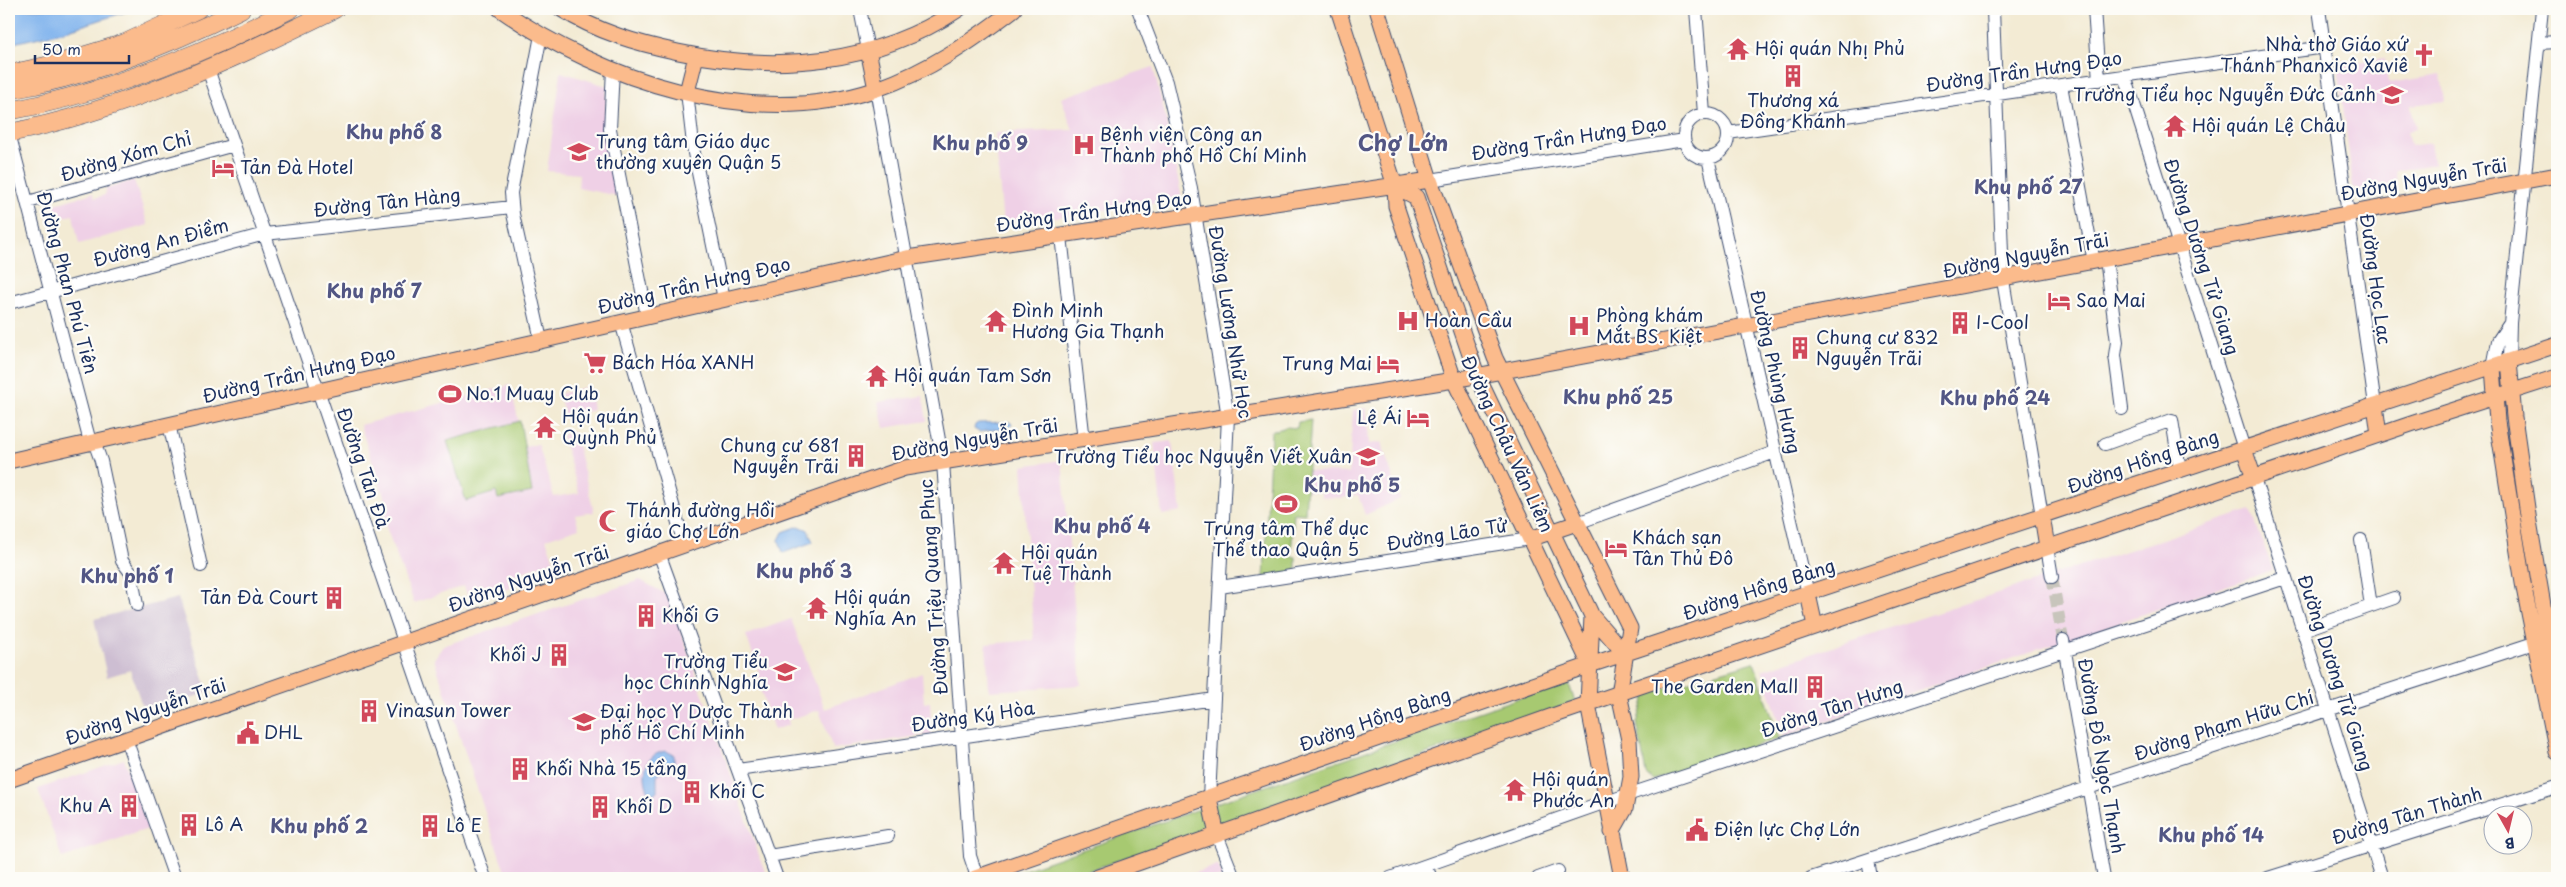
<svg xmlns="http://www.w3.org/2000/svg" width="2566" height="887" viewBox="0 0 2566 887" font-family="'Playpen Sans',sans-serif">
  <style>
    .built { fill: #efd0e6 }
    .industrial { fill: #cdbed2 }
    .green { fill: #a7c971; stroke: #617c68 }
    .water { fill: #80b3ed; stroke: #4e71a6 }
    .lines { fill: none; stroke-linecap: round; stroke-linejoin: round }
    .minor-tunnel { stroke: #c8c5bc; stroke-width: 12; stroke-dasharray: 12 6; stroke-linecap: butt }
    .minor-casing { stroke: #3b4b70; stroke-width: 14 }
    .major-casing { stroke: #3b4b70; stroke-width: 17 }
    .highway-casing { stroke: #3b4b70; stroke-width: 19 }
    .minor { stroke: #fff; stroke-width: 12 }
    .major { stroke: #fbbb8c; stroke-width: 15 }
    .highway { stroke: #fbbb8c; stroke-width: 18 }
    .labels { text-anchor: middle; stroke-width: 4.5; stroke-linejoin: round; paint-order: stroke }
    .poi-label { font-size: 18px; fill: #1b2f5e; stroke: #fdfcf7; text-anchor: start }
    .street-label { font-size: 18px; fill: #1b2f5e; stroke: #fdfcf7 }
    .neighbourhood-label { font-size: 19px; font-weight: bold; fill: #525684; stroke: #fdfcf7 }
    .district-label { font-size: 22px; font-weight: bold; fill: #525684; stroke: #fdfcf7 }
  </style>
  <rect width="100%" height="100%" fill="#fdfcf7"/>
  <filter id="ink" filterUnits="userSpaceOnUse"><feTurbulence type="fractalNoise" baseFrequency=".02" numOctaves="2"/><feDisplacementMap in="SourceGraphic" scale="10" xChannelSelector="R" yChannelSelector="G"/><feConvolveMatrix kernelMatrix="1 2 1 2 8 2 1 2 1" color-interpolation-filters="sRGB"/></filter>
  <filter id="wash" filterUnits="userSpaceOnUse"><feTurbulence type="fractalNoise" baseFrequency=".0096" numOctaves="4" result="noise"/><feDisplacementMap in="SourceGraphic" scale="20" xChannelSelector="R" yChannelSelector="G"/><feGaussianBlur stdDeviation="1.12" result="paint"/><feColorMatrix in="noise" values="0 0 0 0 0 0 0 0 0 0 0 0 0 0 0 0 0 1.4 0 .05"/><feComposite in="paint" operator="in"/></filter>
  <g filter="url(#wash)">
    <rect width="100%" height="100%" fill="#f3ebd4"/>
    <path class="built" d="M2384,58L2388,83L2441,75L2445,101L2411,105L2416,129L2407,131L2410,146L2430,143L2434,164L2395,171L2398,187L2361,193L2353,187L2338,65Z
      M1153,67L1165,115L1182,199L1003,225L995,133L1073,130L1061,98Z
      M561,72L607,86L604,133L618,196L578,188L579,174L547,171Z
      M134,180L148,225L79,244L73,215L48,220L46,215L55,204L93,193L95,198L105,195L106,189Z
      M510,385L525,447L538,444L554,497L579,493L562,435L574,432L594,512L575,515L579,528L546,539L554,561L508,577L511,588L470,602L464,586L414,603L379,508L387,505L360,425Z
      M589,386L593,410L565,417L559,394Z
      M923,396L927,421L884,428L878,402Z
      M1367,408L1369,444L1381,442L1400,499L1365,515L1358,495L1342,498L1321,497V492L1306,491L1308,471L1349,473L1353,410Z
      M1172,441L1181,512L1162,515L1154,443Z
      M1062,460L1081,685L989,691L986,644L1034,640L1022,466Z
      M2251,510L2273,570L1784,736L1762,670Z
      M640,580L668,595L767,878H507L434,659L443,646Z
      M791,619L825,709L922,673L924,703L930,702L932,734L833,749L819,710L788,720L789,725L774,730L756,677L760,675L746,635Z
      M124,759L148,829L62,858L38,789Z
      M1218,865L1223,878H1180Z"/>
    <path class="industrial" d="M178,598L208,692L145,714L130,670L107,677L94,619Z"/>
    <path class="green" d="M1311,420L1305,514L1294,513L1291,556L1296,557V572L1264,577L1271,432L1286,427L1297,428L1298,422Z
      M520,421L532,492L498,499L496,492L466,501L447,441Z
      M1754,662L1779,738L1653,780L1646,774L1637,723L1646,694Z
      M1568,681L1575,702L1067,878H1001Z"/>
    <path class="water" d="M9,9H135L62,32L9,44Z
      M1010,422L1012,425L1010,427L979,432L974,429L975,425L978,423Z
      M799,526L808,530L813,542L783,553L779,540L783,532Z
      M666,751L674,755V763L657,775V791L653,794L649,793C641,775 644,754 666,751Z"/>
  </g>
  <g filter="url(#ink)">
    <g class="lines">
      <path class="minor-tunnel" d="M2052,577L2063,640"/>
      <defs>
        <path id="minor" d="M860,9L868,50
          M1138,9L1166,82L1191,188L1228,417L1209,798
          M1696,9L1704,114
          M1993,9L2003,280L2042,516
          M2094,9L2099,80
          M2319,9L2375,405
          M541,35L511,193L513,214L541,340
          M2539,43L2557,42
          M208,69L485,878
          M613,69L610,129L647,316
          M2125,76L2244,449
          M2061,85L2094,262
          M876,89L943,462L970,856L977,877
          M687,92L694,153L724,299
          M1684 136a22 22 0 1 1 44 0a22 22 0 1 1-44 0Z
          M9,133L90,442L96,447L101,461L122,561L131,573L137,605
          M1728,133L2324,47
          M1708,158L1808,594
          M1430,180L1684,140
          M28,202L234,145
          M1061,236L1084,441
          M2106,259L2117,342L2115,355L2122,409
          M9,303L265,234L512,207
          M621,322L684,544
          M2509,361L2510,323L2542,9
          M2493,367L2498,341L2510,323
          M169,424L201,566
          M2105,444L2172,420L2180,470
          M2254,478L2382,878
          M1577,523L1775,452
          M2361,540L2371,606
          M2047,547L2052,577
          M659,553L777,878
          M1220,587L1530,539
          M2303,630L2394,598
          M2063,640L2104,878
          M126,739L175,878
          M738,770L1214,699
          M1217,835L1234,878
          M769,856L888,836
          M1868,860L1871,878
          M1426,866L1431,878
          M1390,878L1606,802L2285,578
          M1538,878L1558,871
          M1811,878L2534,643
          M2268,878L2557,787"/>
        <path id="major" d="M500,9C603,81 753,131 877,89C929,71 972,41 1014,9
          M561,9C598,32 636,43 678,52C775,73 875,65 959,9
          M1338,9L1395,186L1396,206L1454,380L1590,665
          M1377,9L1430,180L1495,358L1630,628L1619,694L1629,740L1631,777L1625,809L1612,832
          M868,50L876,89
          M687,92L696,56
          M1395,186L1416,197L1477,375L1592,616L1625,654
          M2509,361L2514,417L2529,522L2557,688
          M2493,367L2497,421L2523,583L2557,752
          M2375,405L2379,435
          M2244,449L2254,478
          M9,461L907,258L1430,180
          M2042,516L2047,547
          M1530,539L1577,523
          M1808,594L1815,626
          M1592,616L1588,704L1622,878
          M9,780L905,468L1454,380L2557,175
          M1209,798L1217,835
          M975,878L1590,665L2557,345
          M1095,878L1561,713L2414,423L2557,377"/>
        <path id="highway" d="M9,74L59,63L125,43L198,9
          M9,90C88,77 169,45 241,9
          M9,111C107,93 202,54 291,9
          M9,133C124,110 230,61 335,9"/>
      </defs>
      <use href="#minor" class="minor-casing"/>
      <use href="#major" class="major-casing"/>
      <use href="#highway" class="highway-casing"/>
      <use href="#minor" class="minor"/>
      <use href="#major" class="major"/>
      <use href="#highway" class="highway"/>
    </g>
  </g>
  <defs>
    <symbol id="temple-bare" viewBox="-9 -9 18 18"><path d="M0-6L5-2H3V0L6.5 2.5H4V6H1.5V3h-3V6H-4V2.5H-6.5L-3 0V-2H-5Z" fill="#d1495b" stroke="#fdfcf7" stroke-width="2.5" paint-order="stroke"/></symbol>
    <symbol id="church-bare" viewBox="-9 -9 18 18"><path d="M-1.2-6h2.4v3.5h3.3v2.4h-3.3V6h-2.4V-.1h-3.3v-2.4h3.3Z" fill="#d1495b" stroke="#fdfcf7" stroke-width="2.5" paint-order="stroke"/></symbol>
    <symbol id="building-bare" viewBox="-9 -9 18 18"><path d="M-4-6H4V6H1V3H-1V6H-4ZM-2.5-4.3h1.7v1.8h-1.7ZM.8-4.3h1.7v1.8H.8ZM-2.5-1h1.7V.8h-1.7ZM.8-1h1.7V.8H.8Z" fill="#d1495b" stroke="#fdfcf7" stroke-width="2.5" paint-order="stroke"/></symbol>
    <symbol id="school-bare" viewBox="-9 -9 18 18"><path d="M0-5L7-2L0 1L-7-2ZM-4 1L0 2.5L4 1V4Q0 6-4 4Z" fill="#d1495b" stroke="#fdfcf7" stroke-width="2.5" paint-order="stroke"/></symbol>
    <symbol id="hospital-bare" viewBox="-9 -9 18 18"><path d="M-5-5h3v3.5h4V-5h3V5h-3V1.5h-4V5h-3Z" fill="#d1495b" stroke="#fdfcf7" stroke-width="2.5" paint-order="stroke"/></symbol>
    <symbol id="university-bare" viewBox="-9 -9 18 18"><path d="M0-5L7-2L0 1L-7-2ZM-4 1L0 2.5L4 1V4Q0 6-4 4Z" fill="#d1495b" stroke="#fdfcf7" stroke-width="2.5" paint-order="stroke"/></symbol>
    <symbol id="hotel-bare" viewBox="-9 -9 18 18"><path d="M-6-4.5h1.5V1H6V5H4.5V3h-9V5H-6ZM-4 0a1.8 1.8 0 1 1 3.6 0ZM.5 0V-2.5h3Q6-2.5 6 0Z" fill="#d1495b" stroke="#fdfcf7" stroke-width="2.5" paint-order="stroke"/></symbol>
    <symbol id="supermarket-bare" viewBox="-9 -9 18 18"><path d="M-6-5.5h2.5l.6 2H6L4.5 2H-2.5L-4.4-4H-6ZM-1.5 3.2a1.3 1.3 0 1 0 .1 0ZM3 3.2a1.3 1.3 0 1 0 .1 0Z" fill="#d1495b" stroke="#fdfcf7" stroke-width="2.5" paint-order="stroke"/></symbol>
    <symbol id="stadium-bare" viewBox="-9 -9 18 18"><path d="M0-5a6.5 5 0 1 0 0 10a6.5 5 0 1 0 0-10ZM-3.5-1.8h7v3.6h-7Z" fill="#d1495b" stroke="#fdfcf7" stroke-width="2.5" paint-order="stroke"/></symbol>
    <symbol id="mosque-bare" viewBox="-9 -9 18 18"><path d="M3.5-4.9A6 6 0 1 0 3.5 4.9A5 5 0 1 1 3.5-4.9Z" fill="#d1495b" stroke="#fdfcf7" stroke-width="2.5" paint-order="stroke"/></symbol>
    <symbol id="civic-bare" viewBox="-9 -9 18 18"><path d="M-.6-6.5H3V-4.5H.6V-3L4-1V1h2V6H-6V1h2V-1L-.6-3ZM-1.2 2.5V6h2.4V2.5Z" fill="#d1495b" stroke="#fdfcf7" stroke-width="2.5" paint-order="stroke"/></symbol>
  </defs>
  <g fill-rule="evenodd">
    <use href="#temple-bare" x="1722" y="33" width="32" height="32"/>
    <use href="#church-bare" x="2408" y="39" width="32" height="32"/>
    <use href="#building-bare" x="1777" y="60" width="32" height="32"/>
    <use href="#school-bare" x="2376" y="79" width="32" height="32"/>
    <use href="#temple-bare" x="2159" y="110" width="32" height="32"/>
    <use href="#hospital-bare" x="1068" y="129" width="32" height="32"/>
    <use href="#university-bare" x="563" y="136" width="32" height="32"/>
    <use href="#hotel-bare" x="207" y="152" width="32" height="32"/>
    <use href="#hotel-bare" x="2043" y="285" width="32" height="32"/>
    <use href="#temple-bare" x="980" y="305" width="32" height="32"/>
    <use href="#hospital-bare" x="1392" y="305" width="32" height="32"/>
    <use href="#building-bare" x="1944" y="307" width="32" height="32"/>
    <use href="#hospital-bare" x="1563" y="310" width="32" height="32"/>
    <use href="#building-bare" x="1784" y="332" width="32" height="32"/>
    <use href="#supermarket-bare" x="579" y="347" width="32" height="32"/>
    <use href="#hotel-bare" x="1372" y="348" width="32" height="32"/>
    <use href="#temple-bare" x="861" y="360" width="32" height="32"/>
    <use href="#stadium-bare" x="434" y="378" width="32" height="32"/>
    <use href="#hotel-bare" x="1402" y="402" width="32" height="32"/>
    <use href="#temple-bare" x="529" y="411" width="32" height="32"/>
    <use href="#building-bare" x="840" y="440" width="32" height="32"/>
    <use href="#school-bare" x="1352" y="441" width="32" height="32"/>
    <use href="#stadium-bare" x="1270" y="488" width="32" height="32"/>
    <use href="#mosque-bare" x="594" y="505" width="32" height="32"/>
    <use href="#hotel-bare" x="1600" y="532" width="32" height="32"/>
    <use href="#temple-bare" x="988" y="547" width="32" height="32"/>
    <use href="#building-bare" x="318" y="582" width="32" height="32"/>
    <use href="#temple-bare" x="801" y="592" width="32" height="32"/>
    <use href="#building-bare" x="630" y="600" width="32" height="32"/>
    <use href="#building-bare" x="543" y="639" width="32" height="32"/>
    <use href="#school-bare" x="769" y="656" width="32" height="32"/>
    <use href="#building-bare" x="1799" y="671" width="32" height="32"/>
    <use href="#building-bare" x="353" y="695" width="32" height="32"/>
    <use href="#university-bare" x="568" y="706" width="32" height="32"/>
    <use href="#civic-bare" x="232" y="717" width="32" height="32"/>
    <use href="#building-bare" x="504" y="753" width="32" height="32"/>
    <use href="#temple-bare" x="1499" y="774" width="32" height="32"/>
    <use href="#building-bare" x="676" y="776" width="32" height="32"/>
    <use href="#building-bare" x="113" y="790" width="32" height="32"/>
    <use href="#building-bare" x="584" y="791" width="32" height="32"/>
    <use href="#building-bare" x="173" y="809" width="32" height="32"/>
    <use href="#building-bare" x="414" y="810" width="32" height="32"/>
    <use href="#civic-bare" x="1681" y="814" width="32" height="32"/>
  </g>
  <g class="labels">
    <g class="poi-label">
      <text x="2408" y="51" text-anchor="end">Nhà thờ Giáo xứ<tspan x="2408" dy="21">Thánh Phanxicô Xaviê</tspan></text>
      <text x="1755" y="55">Hội quán Nhị Phủ</text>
      <text x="2376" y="101" text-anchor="end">Trường Tiểu học Nguyễn Đức Cảnh</text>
      <text x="1793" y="107" text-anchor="middle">Thương xá<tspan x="1793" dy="21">Đồng Khánh</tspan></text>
      <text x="2192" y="132">Hội quán Lệ Châu</text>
      <text x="1100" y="141">Bệnh viện Công an<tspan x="1100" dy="21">Thành phố Hồ Chí Minh</tspan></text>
      <text x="596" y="148">Trung tâm Giáo dục<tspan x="596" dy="21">thường xuyên Quận 5</tspan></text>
      <text x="240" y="174">Tản Đà Hotel</text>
      <text x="2076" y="307">Sao Mai</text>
      <text x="1012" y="317">Đình Minh<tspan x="1012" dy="21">Hương Gia Thạnh</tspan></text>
      <text x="1596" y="322">Phòng khám<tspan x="1596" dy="21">Mắt BS. Kiệt</tspan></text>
      <text x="1425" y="327">Hoàn Cầu</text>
      <text x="1976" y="329">I-Cool</text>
      <text x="1816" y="344">Chung cư 832<tspan x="1816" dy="21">Nguyễn Trãi</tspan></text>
      <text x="612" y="369">Bách Hóa XANH</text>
      <text x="1372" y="370" text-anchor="end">Trung Mai</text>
      <text x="894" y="382">Hội quán Tam Sơn</text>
      <text x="466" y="400">No.1 Muay Club</text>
      <text x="562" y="423">Hội quán<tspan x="562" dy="21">Quỳnh Phủ</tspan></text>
      <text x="1402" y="424" text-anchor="end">Lệ Ái</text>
      <text x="839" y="452" text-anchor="end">Chung cư 681<tspan x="839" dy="21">Nguyễn Trãi</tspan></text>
      <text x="1352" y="463" text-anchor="end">Trường Tiểu học Nguyễn Viết Xuân</text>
      <text x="626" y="517">Thánh đường Hồi<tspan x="626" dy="21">giáo Chợ Lớn</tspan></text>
      <text x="1286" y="535" text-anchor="middle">Trung tâm Thể dục<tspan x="1286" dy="21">Thể thao Quận 5</tspan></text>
      <text x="1632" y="544">Khách sạn<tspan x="1632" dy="21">Tân Thủ Đô</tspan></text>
      <text x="1021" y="559">Hội quán<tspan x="1021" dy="21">Tuệ Thành</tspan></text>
      <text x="318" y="604" text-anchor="end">Tản Đà Court</text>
      <text x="834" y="604">Hội quán<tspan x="834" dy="21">Nghĩa An</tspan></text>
      <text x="662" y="622">Khối G</text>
      <text x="542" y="661" text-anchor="end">Khối J</text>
      <text x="768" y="668" text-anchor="end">Trường Tiểu<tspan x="768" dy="21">học Chính Nghĩa</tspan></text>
      <text x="1798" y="693" text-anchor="end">The Garden Mall</text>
      <text x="386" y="717">Vinasun Tower</text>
      <text x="600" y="718">Đại học Y Dược Thành<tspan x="600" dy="21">phố Hồ Chí Minh</tspan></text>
      <text x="264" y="739">DHL</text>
      <text x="536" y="775">Khối Nhà 15 tầng</text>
      <text x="1532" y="786">Hội quán<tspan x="1532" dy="21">Phước An</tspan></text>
      <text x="709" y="798">Khối C</text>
      <text x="112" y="812" text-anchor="end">Khu A</text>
      <text x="616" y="813">Khối D</text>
      <text x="205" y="831">Lô A</text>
      <text x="446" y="832">Lô E</text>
      <text x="1714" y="836">Điện lực Chợ Lớn</text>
    </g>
    <g class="street-label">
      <text transform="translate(2024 72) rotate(-8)" y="6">Đường Trần Hưng Đạo</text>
      <text transform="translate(1569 139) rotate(-9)" y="6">Đường Trần Hưng Đạo</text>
      <text transform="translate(126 157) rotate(-16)" y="6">Đường Xóm Chỉ</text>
      <text transform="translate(2424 180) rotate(-10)" y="6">Đường Nguyễn Trãi</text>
      <text transform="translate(387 203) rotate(-6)" y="6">Đường Tân Hàng</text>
      <text transform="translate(1094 212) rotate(-8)" y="6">Đường Trần Hưng Đạo</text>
      <text transform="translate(161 243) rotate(-15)" y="6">Đường An Điềm</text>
      <text transform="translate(2026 256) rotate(-11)" y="6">Đường Nguyễn Trãi</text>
      <text transform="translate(2201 257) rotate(72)" y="6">Đường Dương Tử Giang</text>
      <text transform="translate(2375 279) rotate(82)" y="6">Đường Học Lạc</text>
      <text transform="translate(67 283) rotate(75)" y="6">Đường Phan Phú Tiên</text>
      <text transform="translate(694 286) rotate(-13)" y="6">Đường Trần Hưng Đạo</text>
      <text transform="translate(1230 322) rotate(81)" y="6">Đường Lương Nhữ Học</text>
      <text transform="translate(1775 372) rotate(77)" y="6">Đường Phùng Hưng</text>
      <text transform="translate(299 375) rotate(-13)" y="6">Đường Trần Hưng Đạo</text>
      <text transform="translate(975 440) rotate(-10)" y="6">Đường Nguyễn Trãi</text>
      <text transform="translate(1507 444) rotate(65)" y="6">Đường Châu Văn Liêm</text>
      <text transform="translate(2143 462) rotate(-19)" y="6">Đường Hồng Bàng</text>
      <text transform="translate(363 468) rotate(71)" y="6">Đường Tản Đà</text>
      <text transform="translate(1447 535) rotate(-9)" y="6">Đường Lão Tử</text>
      <text transform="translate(529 579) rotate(-19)" y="6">Đường Nguyễn Trãi</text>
      <text transform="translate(934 587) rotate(-94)" y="6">Đường Triệu Quang Phục</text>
      <text transform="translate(1759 590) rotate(-18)" y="6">Đường Hồng Bàng</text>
      <text transform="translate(2335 673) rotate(72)" y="6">Đường Dương Tử Giang</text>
      <text transform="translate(1832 709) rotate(-18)" y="6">Đường Tân Hưng</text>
      <text transform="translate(146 712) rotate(-19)" y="6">Đường Nguyễn Trãi</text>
      <text transform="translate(973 717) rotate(-8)" y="6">Đường Ký Hòa</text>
      <text transform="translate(1375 720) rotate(-19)" y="6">Đường Hồng Bàng</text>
      <text transform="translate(2224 726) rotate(-18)" y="6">Đường Phạm Hữu Chí</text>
      <text transform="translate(2101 756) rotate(80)" y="6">Đường Đỗ Ngọc Thạnh</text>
      <text transform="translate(2407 816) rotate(-17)" y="6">Đường Tân Thành</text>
    </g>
    <g class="neighbourhood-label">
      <text x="394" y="139">Khu phố 8</text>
      <text x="980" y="150">Khu phố 9</text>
      <text x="2028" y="194">Khu phố 27</text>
      <text x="374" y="298">Khu phố 7</text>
      <text x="1618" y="404">Khu phố 25</text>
      <text x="1995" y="405">Khu phố 24</text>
      <text x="1352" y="492">Khu phố 5</text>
      <text x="1102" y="533">Khu phố 4</text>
      <text x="804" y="578">Khu phố 3</text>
      <text x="127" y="583">Khu phố 1</text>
      <text x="319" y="833">Khu phố 2</text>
      <text x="2211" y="842">Khu phố 14</text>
    </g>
    <g class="district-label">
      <text x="1403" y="151">Chợ Lớn</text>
    </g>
  </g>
  <rect width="2566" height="887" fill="none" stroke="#fdfcf7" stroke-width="30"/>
  <g transform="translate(2508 830) rotate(172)"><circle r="24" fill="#fdfcf7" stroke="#a3aaba"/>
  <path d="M0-4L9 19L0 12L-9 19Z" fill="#d1495b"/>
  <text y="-8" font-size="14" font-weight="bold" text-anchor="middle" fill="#1b2f5e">B</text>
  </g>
  <path d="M35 55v8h94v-8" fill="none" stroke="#1b2f5e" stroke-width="2.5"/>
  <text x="42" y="55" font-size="15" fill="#1b2f5e" stroke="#fdfcf7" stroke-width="4" paint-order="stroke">50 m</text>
</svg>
